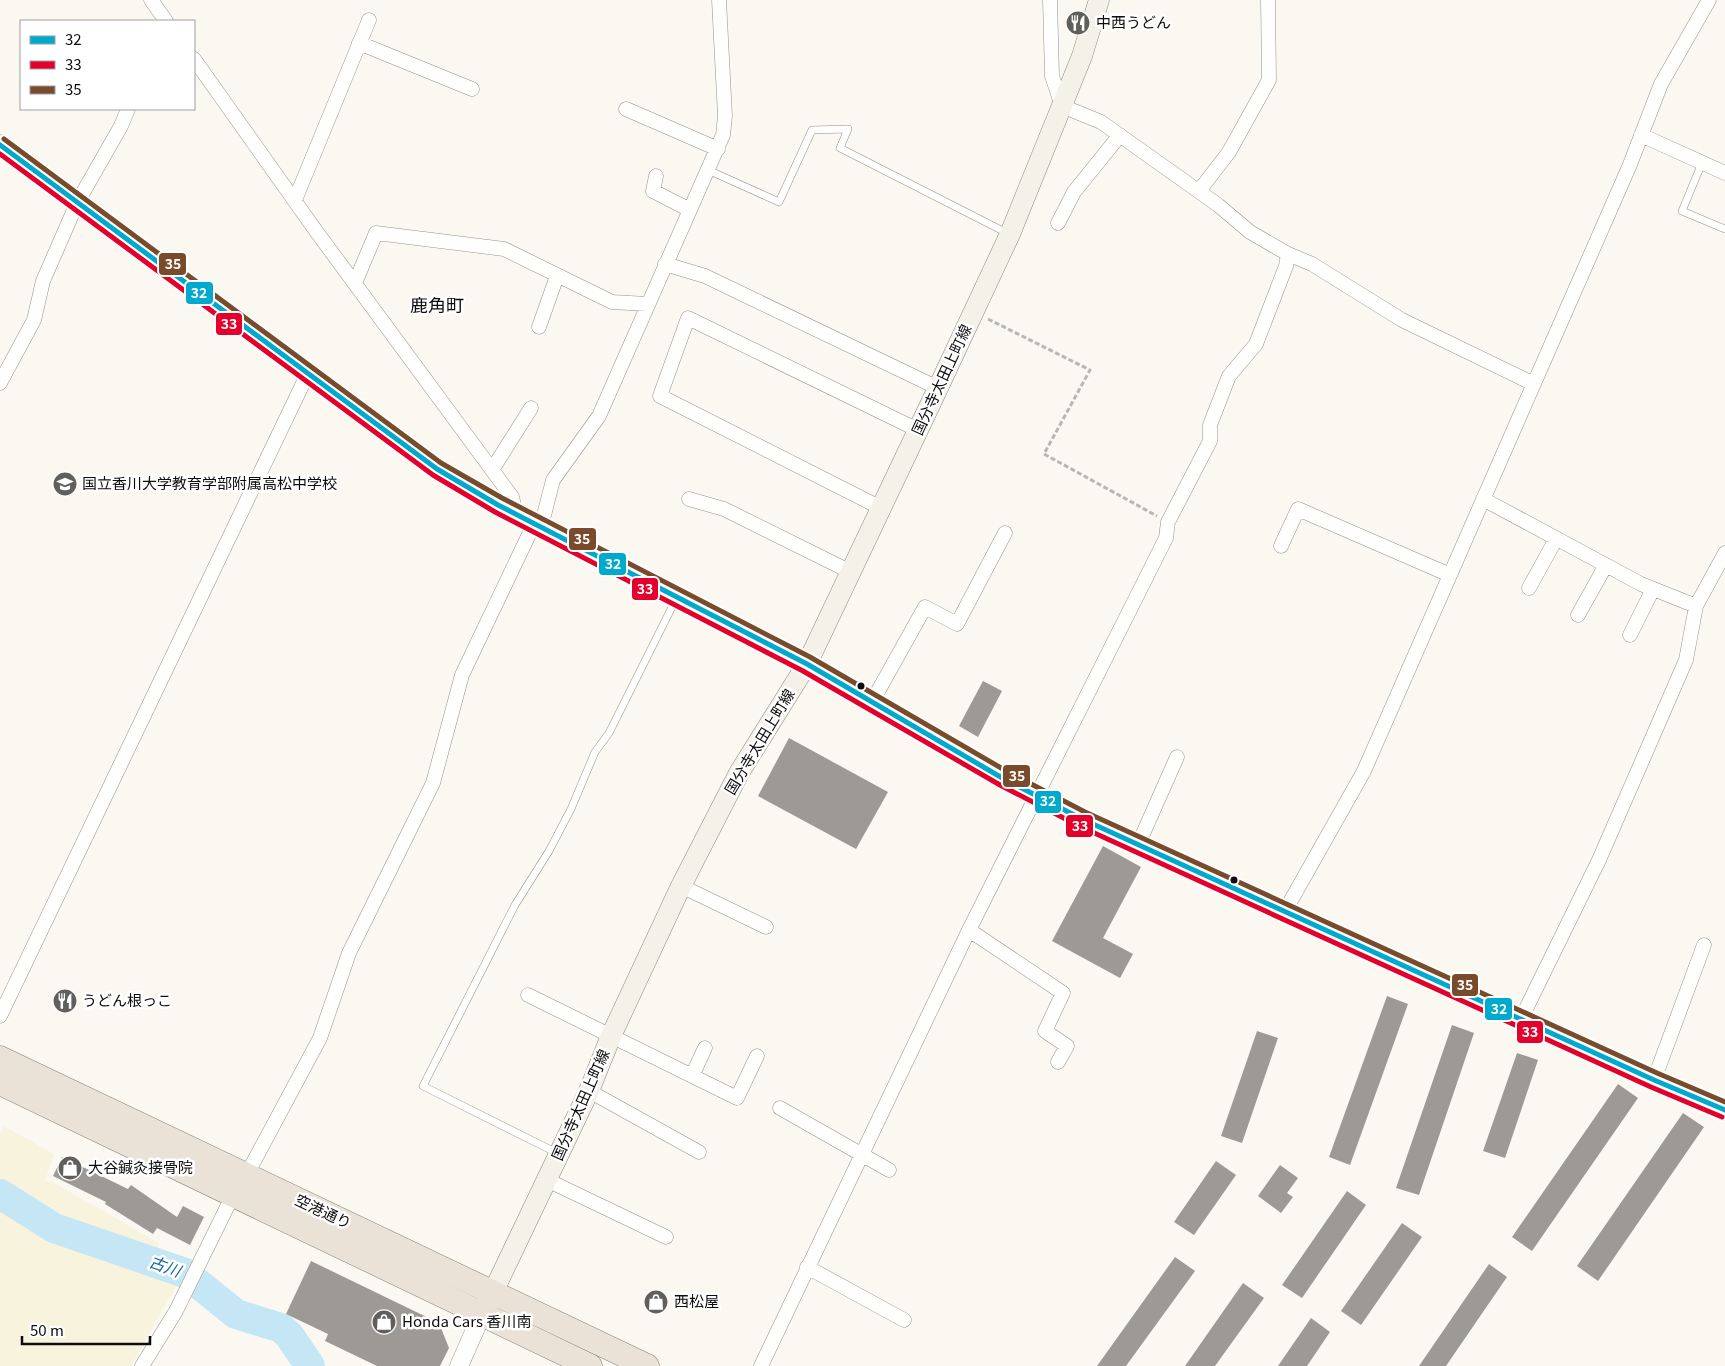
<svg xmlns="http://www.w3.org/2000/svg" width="1725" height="1366" viewBox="0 0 1725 1366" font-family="Georgia,'Noto Sans JP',serif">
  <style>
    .farmland { fill: #f7f3dc }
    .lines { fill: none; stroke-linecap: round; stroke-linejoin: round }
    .river { stroke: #c5e6f5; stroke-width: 30 }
    .building { fill: #9d9a96 }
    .service-casing { stroke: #93928f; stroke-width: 8 }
    .minor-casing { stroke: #93928f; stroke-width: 15 }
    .tertiary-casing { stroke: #93928f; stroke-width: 19 }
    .secondary-casing { stroke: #8a8985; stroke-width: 21 }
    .trunk-casing { stroke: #80807c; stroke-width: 25 }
    .path { stroke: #b7b7b5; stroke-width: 3; stroke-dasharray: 5 2.5; stroke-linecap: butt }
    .service { stroke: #fefefd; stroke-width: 7 }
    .minor { stroke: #fefefd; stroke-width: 14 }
    .tertiary { stroke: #fefefd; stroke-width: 18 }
    .secondary { stroke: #f4f2e8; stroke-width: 20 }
    .trunk { stroke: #eae2d6; stroke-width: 24 }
    .bus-1-casing { stroke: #fff; stroke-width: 9 }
    .bus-2-casing { stroke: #fff; stroke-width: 9 }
    .bus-3-casing { stroke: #fff; stroke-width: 9 }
    .bus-1 { stroke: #00a9ce; stroke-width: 5 }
    .bus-2 { stroke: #e4002b; stroke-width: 5 }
    .bus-3 { stroke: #7a4b2a; stroke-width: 5 }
    .bus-dot { fill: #0c0c0c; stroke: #fff; stroke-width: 2 }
    .labels { text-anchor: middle; stroke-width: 5; stroke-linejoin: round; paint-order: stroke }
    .poi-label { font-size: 15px; fill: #0c0c0c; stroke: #fff; text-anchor: start }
    .street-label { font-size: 15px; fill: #0c0c0c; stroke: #fff }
    .water-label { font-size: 16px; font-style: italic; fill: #1369a0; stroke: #fff }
    .quarter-label { font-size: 18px; fill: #0c0c0c; stroke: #fff }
    .line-badge { stroke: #fff; stroke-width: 2 }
    .badge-label { font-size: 14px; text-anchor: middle; font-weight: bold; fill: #fff }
  </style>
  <rect width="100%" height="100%" fill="#faf8f0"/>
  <path class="farmland" d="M4,1126L54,1154L45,1181L54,1183L159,1243L157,1250L64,1220L48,1221L0,1188V1134Z
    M0,1205L44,1234L72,1237L146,1262L172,1275L178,1283L131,1366H0Z"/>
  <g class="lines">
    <path class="river" d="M0,1194L54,1228L185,1273L236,1314L281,1328L289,1335L310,1366"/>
  </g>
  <path class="building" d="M983,681L1002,691L978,737L959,726Z
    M789,738L888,792L856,849L758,796Z
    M1103,846L1141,867L1103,938L1133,954L1120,978L1052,941Z
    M1387,996L1408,1004L1350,1165L1329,1157Z
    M1452,1025L1474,1033L1419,1195L1396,1188Z
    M1257,1031L1278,1038L1242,1143L1221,1136Z
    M1517,1053L1538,1060L1505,1158L1483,1151Z
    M1618,1084L1638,1098L1532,1251L1512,1237Z
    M1683,1113L1704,1127L1598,1281L1577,1266Z
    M62,1157L128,1189L131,1185L177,1217L183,1206L204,1217L190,1245L157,1228L153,1234L105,1204L106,1202L53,1176Z
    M1216,1161L1236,1175L1194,1235L1174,1222Z
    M1280,1165L1298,1178L1287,1193L1293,1197L1281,1213L1258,1196Z
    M1347,1191L1366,1205L1302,1298L1282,1285Z
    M1402,1223L1422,1237L1361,1325L1341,1311Z
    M1175,1257L1195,1271L1126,1366H1097Z
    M311,1261L439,1323L449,1348L440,1366H377L325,1341L328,1334L286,1314Z
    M1489,1264L1507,1277L1446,1366H1419Z
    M1243,1283L1264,1298L1215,1366H1185Z
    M1311,1318L1330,1332L1307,1366H1278Z"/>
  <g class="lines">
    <defs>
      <path id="service" d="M1702,163L1682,211L1725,229
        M708,170L779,202L812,130L848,129L840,148L1007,233
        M557,1153L423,1086L515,905L549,851L571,809L595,752L609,733L676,599"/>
      <path id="minor" d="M151,0L166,21
        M1050,0L1052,76L1062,106L1101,122L1218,205L1250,232L1288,254L1312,264L1402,320L1534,384
        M359,43L472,89
        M194,59L316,231L512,497L516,514
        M626,109L718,149
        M1641,135L1725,173
        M656,176L653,191L690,210
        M1199,191L1229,152L1269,80L1268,0
        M295,200L369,20
        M1058,223L1074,192L1120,135
        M665,264L705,276L938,388
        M355,283L376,233L504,249L612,302L647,304
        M539,327L557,276
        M0,383L34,320L43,281L77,203L121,126L128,109
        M492,470L531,408
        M689,499L724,509L851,572
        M1483,499L1641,584L1696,606
        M881,508L660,396L688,318L918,430
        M541,527L553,480L599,416L723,135L725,116L719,0
        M1281,546L1298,509L1450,575
        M1529,588L1556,539
        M1578,615L1606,565
        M1630,635L1653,589
        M872,702L925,607L957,624L1005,533
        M1138,845L1177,757
        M681,886L766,927
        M1285,911L1364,771L1629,167L1661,84L1709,0
        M969,930L1063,993L1045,1031L1067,1046L1058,1062
        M528,995L737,1098L757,1056
        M0,1016L308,373
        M1521,1019L1599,860L1686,660L1696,606L1725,553
        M692,1076L705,1048
        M1654,1080L1704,945
        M589,1091L699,1152
        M780,1108L889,1170
        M246,1176L320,1038L349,953L433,783L462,675L534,524
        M547,1180L666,1237
        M807,1267L904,1320
        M142,1366L176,1311L233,1195
        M761,1366L969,930L1166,538L1168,522L1210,441V425L1229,376L1256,344L1286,266L1288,254"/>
      <path id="tertiary" d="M459,1366L482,1314"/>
      <path id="secondary" d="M0,145L437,469L498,505L807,664L1004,779L1082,819L1654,1080L1725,1110
        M486,1307L589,1091L611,1036L681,886L739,773L807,664L938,388L1010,234L1082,56L1099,0"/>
      <path id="trunk" d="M0,1058L647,1366
        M0,1083L590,1366"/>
    </defs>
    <use href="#service" class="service-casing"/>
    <use href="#minor" class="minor-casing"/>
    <use href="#tertiary" class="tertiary-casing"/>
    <use href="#secondary" class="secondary-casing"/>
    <use href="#trunk" class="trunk-casing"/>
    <path class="path" d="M988,319L1090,370L1044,454L1157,516"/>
    <use href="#service" class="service"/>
    <use href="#minor" class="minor"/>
    <use href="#tertiary" class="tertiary"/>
    <use href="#secondary" class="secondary"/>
    <use href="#trunk" class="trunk"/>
    <defs>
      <path id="bus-1" d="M0,145L437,469L498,505L807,664L1004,779L1082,819L1654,1080L1725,1110"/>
      <path id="bus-2" d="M0,154L433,475L495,512L803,671L1000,785L1079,826L1651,1087L1722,1117"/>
      <path id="bus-3" d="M4,139L441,463L502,498L810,657L1008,772L1085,812L1657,1073L1725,1102"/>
    </defs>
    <use href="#bus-1" class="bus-1-casing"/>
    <use href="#bus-2" class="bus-2-casing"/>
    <use href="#bus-3" class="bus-3-casing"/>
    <use href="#bus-1" class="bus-1"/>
    <use href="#bus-2" class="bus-2"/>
    <use href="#bus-3" class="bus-3"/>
  </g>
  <defs>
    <symbol id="restaurant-disc" viewBox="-11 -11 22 22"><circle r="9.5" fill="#5f5f5c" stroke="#fff"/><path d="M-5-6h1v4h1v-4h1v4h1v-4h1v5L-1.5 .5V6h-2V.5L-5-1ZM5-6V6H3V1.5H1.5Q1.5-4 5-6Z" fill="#fff"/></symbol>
    <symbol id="school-disc" viewBox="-11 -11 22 22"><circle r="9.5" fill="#5f5f5c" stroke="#fff"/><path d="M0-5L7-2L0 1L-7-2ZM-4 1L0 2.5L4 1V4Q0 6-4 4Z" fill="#fff"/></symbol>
    <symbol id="shop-disc" viewBox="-11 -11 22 22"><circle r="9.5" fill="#5f5f5c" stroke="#fff"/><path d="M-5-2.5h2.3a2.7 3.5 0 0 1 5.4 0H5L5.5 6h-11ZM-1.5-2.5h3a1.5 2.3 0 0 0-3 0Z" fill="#fff"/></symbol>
  </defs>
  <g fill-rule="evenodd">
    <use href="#restaurant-disc" x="1064" y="9" width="28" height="28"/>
    <use href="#school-disc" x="51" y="470" width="28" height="28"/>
    <use href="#restaurant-disc" x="51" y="987" width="28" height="28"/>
    <use href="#shop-disc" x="56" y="1154" width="28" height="28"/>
    <use href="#shop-disc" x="642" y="1288" width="28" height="28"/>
    <use href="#shop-disc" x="370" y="1308" width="28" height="28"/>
  </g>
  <g class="bus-dot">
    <circle cx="861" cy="686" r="4.5"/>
    <circle cx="1234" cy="880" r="4.5"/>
  </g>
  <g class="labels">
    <g class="poi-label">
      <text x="1096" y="28">中西うどん</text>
      <text x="82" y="489">国立香川大学教育学部附属高松中学校</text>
      <text x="82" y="1006">うどん根っこ</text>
      <text x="88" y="1173">大谷鍼灸接骨院</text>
      <text x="674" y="1307">西松屋</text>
      <text x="402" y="1327">Honda Cars 香川南</text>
    </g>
    <g class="street-label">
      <text transform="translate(942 380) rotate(-65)" y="5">国分寺太田上町線</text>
      <text transform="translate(760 742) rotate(-59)" y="5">国分寺太田上町線</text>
      <text transform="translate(581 1105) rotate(-66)" y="5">国分寺太田上町線</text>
      <text transform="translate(323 1212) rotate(25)" y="5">空港通り</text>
    </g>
    <g class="water-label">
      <text transform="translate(165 1266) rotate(20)" y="6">古川</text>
    </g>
    <g class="quarter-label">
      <text x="437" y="312">鹿角町</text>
    </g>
  </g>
  <g class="line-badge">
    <rect x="158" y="252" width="29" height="24" rx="5" fill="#7a4b2a"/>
    <rect x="185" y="281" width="29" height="24" rx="5" fill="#00a9ce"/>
    <rect x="215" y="312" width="28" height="24" rx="5" fill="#e4002b"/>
    <rect x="568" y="527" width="29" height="24" rx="5" fill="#7a4b2a"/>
    <rect x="598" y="552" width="29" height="24" rx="5" fill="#00a9ce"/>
    <rect x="631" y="577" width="28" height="24" rx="5" fill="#e4002b"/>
    <rect x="1002" y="764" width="29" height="24" rx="5" fill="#7a4b2a"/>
    <rect x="1034" y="790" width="28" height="24" rx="5" fill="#00a9ce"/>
    <rect x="1065" y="814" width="29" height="24" rx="5" fill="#e4002b"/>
    <rect x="1451" y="973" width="28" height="24" rx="5" fill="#7a4b2a"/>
    <rect x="1484" y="997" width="29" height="24" rx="5" fill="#00a9ce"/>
    <rect x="1516" y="1020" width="28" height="24" rx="5" fill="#e4002b"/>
  </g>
  <g class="badge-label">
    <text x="173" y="269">35</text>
    <text x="199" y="298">32</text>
    <text x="229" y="329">33</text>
    <text x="582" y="544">35</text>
    <text x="613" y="569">32</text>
    <text x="645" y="594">33</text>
    <text x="1017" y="781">35</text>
    <text x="1048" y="806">32</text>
    <text x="1080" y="831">33</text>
    <text x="1465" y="990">35</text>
    <text x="1499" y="1014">32</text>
    <text x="1530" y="1037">33</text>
  </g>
  <rect x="20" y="20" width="175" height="90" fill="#ffffff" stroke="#9e9e9e"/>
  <rect x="30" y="36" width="25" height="8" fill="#00a9ce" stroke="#9e9e9e"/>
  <text x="65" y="45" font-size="15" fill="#0c0c0c">32</text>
  <rect x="30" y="61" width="25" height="8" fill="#e4002b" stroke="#9e9e9e"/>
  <text x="65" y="70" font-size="15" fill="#0c0c0c">33</text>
  <rect x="30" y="86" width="25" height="8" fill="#7a4b2a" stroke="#9e9e9e"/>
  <text x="65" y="95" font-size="15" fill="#0c0c0c">35</text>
  <path d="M22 1336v8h128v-8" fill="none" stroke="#0c0c0c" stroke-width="2.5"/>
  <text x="30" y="1336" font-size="15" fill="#0c0c0c" stroke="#ffffff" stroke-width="4" paint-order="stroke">50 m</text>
</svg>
